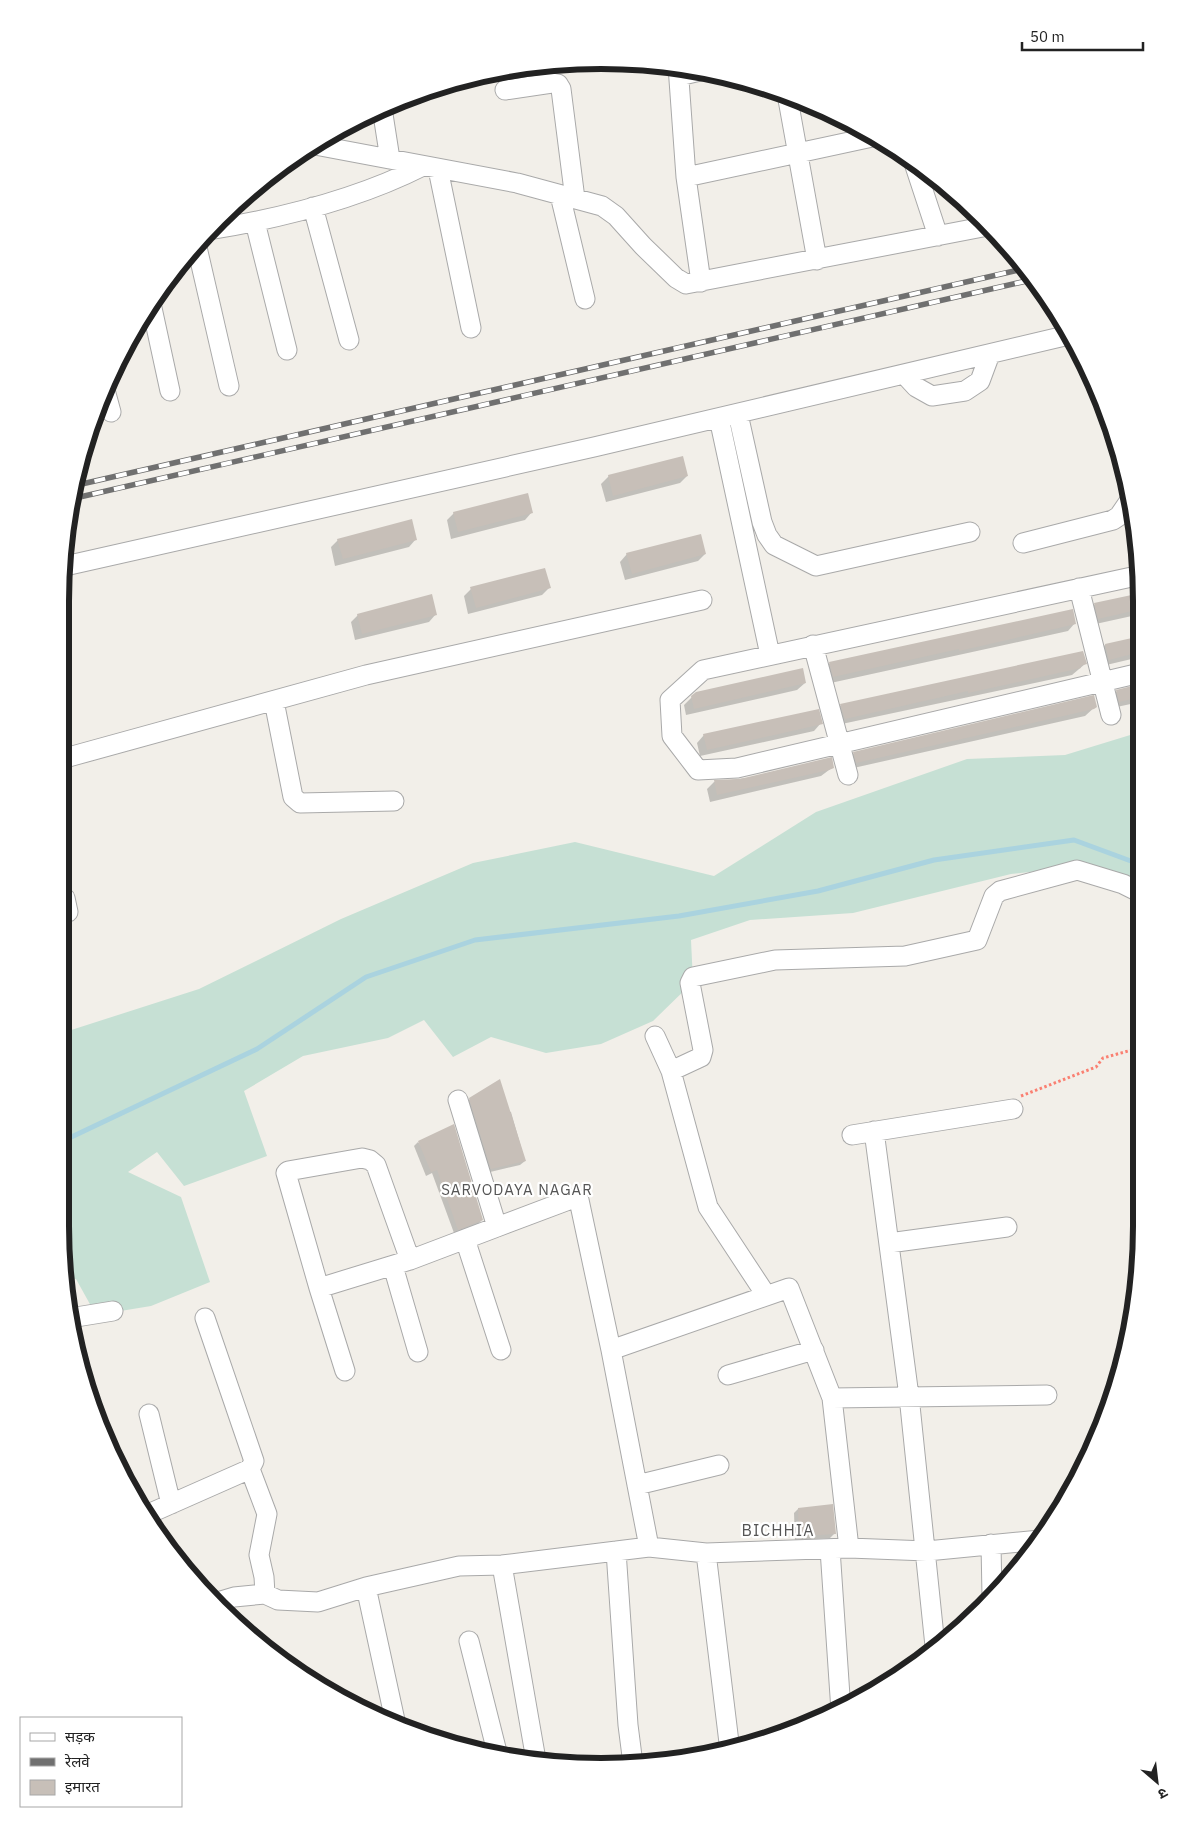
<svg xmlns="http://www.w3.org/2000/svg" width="1202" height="1827" viewBox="0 0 1202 1827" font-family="'IBM Plex Sans','Noto Sans Devanagari',sans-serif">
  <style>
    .wetland { fill: #c6e0d4 }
    .shadow { fill: #0003 }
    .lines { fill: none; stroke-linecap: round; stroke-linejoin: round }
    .stream { stroke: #aad3df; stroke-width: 5 }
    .building { fill: #c7bfb8 }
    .minor-casing { stroke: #a9a9a9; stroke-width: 21 }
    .path { stroke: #fa8072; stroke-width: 3; stroke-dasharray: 2.5 2.5; stroke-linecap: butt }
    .minor { stroke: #fff; stroke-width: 19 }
    .rail-casing { stroke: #707070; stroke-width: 5.5 }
    .rail { stroke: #fff; stroke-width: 4; stroke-dasharray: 11; stroke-linecap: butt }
    .labels { text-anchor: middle; stroke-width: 4.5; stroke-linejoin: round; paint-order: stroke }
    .neighbourhood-label { font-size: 15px; letter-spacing: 1px; fill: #555; stroke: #fff }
    .quarter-label { font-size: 16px; letter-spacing: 1px; fill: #555; stroke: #fff }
    .rim { fill: none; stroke: #222; stroke-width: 6 }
  </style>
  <rect width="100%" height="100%" fill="#f2efe9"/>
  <path class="wetland" d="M1140,732L1139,886L1093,865L1011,874L853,913L750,920L691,940L693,982L653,1021L601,1044L546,1053L491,1037L453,1057L424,1020L388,1038L303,1056L244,1091L267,1156L184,1186L157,1152L128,1172L181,1197L210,1282L151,1306L96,1315L76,1279L65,1278V1032L199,989L341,919L473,863L575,842L714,876L816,812L967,759L1065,755Z"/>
  <path class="shadow" d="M609,476H687L680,483L606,502L601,484Z
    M532,512L525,520L451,539L447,520L454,513Z
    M416,539L409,547L335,566L331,547L338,540Z
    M627,554H705L698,561L625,580L620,562Z
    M549,588L542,595L468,614L464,596L471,589Z
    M1141,594V614L1091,625L1088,612L1095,604Z
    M436,614L429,622L355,640L351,622L358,615Z
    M1075,623L1068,631L826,684L823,670L830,663Z
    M1141,638L1140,657L1102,666L1098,652L1105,645Z
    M1085,664L1072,675L837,725L834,712L841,705Z
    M805,683L797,690L686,715L684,705L696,693Z
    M1140,686V702L1112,708L1110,699L1117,691Z
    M1096,706L1085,716L849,769L847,760L854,753Z
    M821,723L814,731L700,756L697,743L704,735Z
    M833,767L821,776L710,802L707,789L714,782Z
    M470,1099L511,1112L525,1161L520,1165L486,1173L465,1104Z
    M418,1142L482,1220L477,1225L454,1233L432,1173L426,1176L414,1146Z
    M798,1509L835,1533L830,1538L795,1540L794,1513Z"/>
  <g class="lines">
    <path class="stream" d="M65,1140L257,1049L366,977L475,940L679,916L818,891L934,860L1074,840L1139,864"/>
  </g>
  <path class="building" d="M683,456L688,476L613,496L608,475Z
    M528,493L533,513L458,532L453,512Z
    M412,519L417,540L343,559L337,539Z
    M701,534L706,554L632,574L626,553Z
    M545,568L551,588L476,608L470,587Z
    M1141,593V609L1098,619L1094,603Z
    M432,594L437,615L362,634L357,614Z
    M1073,609L1076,624L959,651V649L833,677L829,662Z
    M1141,636L1140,652L1109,660L1105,644Z
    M1083,651L1087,664L1080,666L1081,668L968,693V691L845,719L840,704Z
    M803,668L806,683L694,709L691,696L696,692Z
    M1140,684V697L1119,702L1116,690Z
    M1094,695L1097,707L1094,709L856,763L853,752Z
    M819,709L823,724L707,750L703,734Z
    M832,757L834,768L829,770L717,795L714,780L740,779Z
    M500,1079L526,1161L491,1169L469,1098Z
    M454,1124L483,1220L458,1230L437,1170L431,1172L418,1141Z
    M833,1504L836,1534L799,1536L798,1508Z"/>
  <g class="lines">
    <defs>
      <path id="minor" d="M678,66L686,177L701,282
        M679,76L700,71
        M505,90L552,83L558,84L561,89L575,199
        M787,94L817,260
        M382,108L390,159
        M315,145L517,183L602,206L616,216L643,246L676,278L686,284L988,226
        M914,163L938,236
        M438,169L471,328
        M686,177L877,136
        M560,195L585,299
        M313,207L349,340
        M255,222L287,350
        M209,230C282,218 356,200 423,166
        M196,243L229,386
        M152,308L170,391
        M904,374L916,387L932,396L965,391L980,381L990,354
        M105,390L111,412
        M738,414L762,522L767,535L774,545L816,566L970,532
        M719,418L770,655
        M1023,543L1113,520L1119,516L1130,500
        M65,566L594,447L1069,335
        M1079,588L1111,715
        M813,645L848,775
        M1140,673L737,768L698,770L672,736L670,700L703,670L1141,575
        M274,701L293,797L300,803L394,801
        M65,758L366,675L702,600
        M65,898L68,912
        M655,1036L671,1071L708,1207L766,1295
        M671,1071L701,1057L703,1050L690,983L693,977L775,960L905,956L977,940L994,896L1000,891L1077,870L1123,884L1139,892
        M458,1100L497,1227L574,1198L579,1200L611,1350L649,1547
        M874,1131L909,1396L935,1646
        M852,1135L1013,1109
        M465,1239L501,1350
        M889,1243L1007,1227
        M393,1266L418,1352
        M319,1288L286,1173L288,1171L362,1158L370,1160L376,1165L410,1260
        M70,1318L113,1311
        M205,1318L254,1461L250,1469
        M611,1350L789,1288L832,1398L1047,1395
        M345,1371L319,1288L410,1260L497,1227
        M728,1375L814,1350
        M832,1398L849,1548
        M149,1414L171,1504
        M637,1485L719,1465
        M146,1515L250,1469L267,1514L259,1555L264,1577L265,1594
        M991,1544L992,1596
        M830,1549L841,1711
        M616,1551L628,1725L633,1764
        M706,1553L730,1751
        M502,1565L536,1760
        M366,1587L396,1725
        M214,1603L234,1597L265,1594L278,1600L318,1602L366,1587L459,1566L502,1565L649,1547L706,1553L849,1548L927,1551L1040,1540
        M469,1641L497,1752"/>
    </defs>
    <use href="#minor" class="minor-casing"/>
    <path class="path" d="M1021,1096L1096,1067L1103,1058L1139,1048"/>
    <use href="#minor" class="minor"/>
    <defs>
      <path id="rail" d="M73,486L1027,268
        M71,499L1035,279"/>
    </defs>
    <use href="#rail" class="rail-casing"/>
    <use href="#rail" class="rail"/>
  </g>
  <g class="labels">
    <g class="neighbourhood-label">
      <text x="517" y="1195">SARVODAYA NAGAR</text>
    </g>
    <g class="quarter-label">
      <text x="778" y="1536">BICHHIA</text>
    </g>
  </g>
  <path d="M0 0H1202V1827H0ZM601 69H601A532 532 0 0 1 1133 601V1226A532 532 0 0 1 601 1758H601A532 532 0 0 1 69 1226V601A532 532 0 0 1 601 69Z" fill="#fff" fill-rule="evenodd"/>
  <path class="rim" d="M601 69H601A532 532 0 0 1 1133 601V1226A532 532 0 0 1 601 1758H601A532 532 0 0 1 69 1226V601A532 532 0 0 1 601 69Z"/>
  <rect x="20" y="1717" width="162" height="90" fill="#ffffff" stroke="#a7a7a7"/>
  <rect x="30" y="1733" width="25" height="8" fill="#ffffff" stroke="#a7a7a7"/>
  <text x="65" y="1742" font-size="15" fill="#222222">सड़क</text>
  <rect x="30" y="1758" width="25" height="8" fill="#707070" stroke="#a7a7a7"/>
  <text x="65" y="1767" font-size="15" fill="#222222">रेलवे</text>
  <rect x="30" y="1780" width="25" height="15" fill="#c7bfb8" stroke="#a7a7a7"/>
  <text x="65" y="1792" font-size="15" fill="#222222">इमारत</text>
  <g transform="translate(1157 1782) rotate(152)" stroke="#ffffff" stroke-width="4" paint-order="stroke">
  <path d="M0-4L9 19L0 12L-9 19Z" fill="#222222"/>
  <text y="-8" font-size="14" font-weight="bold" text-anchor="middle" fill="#222222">उ</text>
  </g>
  <path d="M1022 42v8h121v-8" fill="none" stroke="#222222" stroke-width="2.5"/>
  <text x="1030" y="42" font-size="15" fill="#222222" stroke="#ffffff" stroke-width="4" paint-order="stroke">50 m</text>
</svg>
